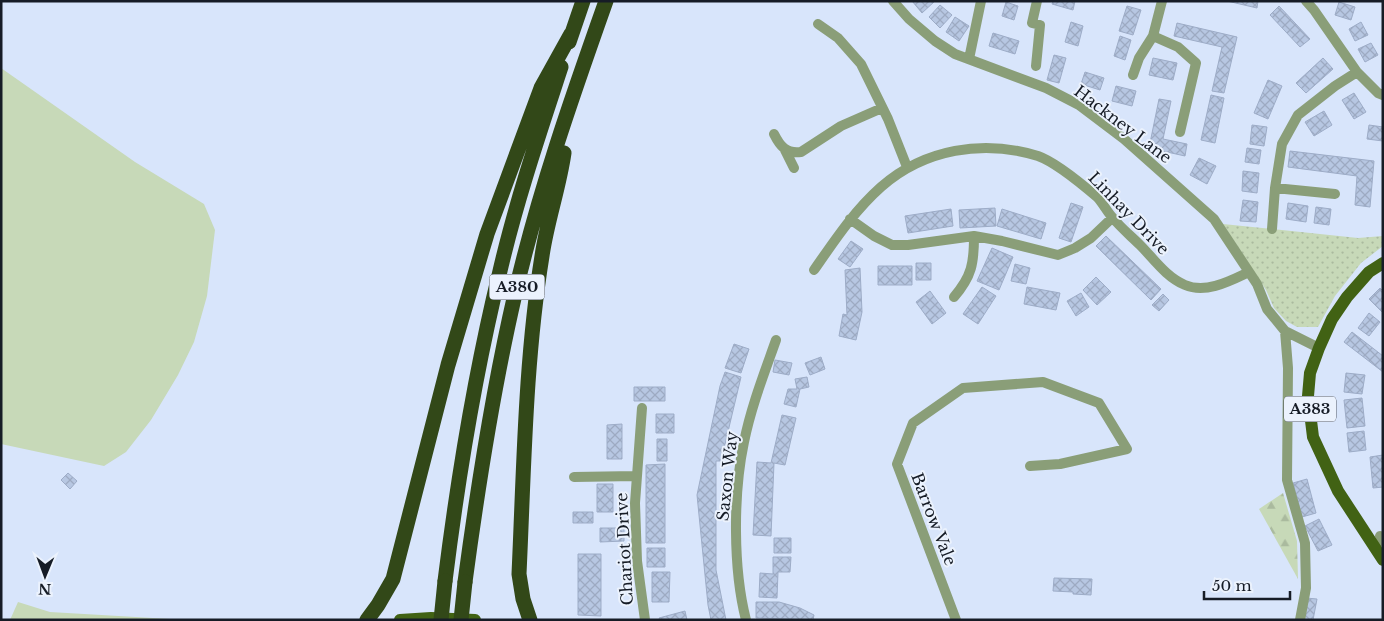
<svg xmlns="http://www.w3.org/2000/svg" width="1384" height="621" viewBox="0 0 1384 621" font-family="'Libre Baskerville',serif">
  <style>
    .green { fill: #c7d9b8 }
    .forest { fill: url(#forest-firs) }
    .park { fill: url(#park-dots) }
    .building { fill: url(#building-cross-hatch); stroke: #9dacc7 }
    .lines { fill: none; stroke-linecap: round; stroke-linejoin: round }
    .street { stroke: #8a9e78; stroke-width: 10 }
    .primary { stroke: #416214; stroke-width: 12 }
    .highway { stroke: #324818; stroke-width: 15 }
    .highway-bridge { stroke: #324818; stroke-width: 15 }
    .labels { text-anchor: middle; stroke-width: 4; stroke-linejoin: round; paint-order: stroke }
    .shield { fill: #ebf2fd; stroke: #565c66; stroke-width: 1 }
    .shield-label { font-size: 15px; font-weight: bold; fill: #161c26 }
    .street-label { font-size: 16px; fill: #161c26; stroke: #ebf2fd }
  </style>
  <defs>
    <pattern id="forest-firs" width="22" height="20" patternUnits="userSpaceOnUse" patternTransform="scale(1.25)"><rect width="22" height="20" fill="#c7d9b8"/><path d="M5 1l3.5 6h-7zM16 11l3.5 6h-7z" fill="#aaba9e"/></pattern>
    <pattern id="park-dots" width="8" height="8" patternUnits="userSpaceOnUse" patternTransform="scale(1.25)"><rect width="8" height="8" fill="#c7d9b8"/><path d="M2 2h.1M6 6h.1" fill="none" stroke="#aaba9e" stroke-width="1.8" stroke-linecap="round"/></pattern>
    <pattern id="building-cross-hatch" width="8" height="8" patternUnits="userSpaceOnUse" patternTransform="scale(1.25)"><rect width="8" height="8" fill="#b7c7e2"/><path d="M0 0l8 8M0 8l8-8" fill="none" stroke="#9daac2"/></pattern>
  </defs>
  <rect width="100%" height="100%" fill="#d8e5fb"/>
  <path class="green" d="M1,68L135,162L204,204L215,230L207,296L194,342L178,375L151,420L126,452L104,466L1,444Z
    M18,602L50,612L187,620H10Z"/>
  <path class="forest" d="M1283,493L1297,541L1298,579L1259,509Z"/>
  <path class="park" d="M1223,224L1358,238L1383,236V246L1361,263L1335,296L1318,327H1297L1286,321L1274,308L1266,290Z"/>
  <path class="building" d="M912,1H935L922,13Z
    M1053,1H1075L1073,10L1052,4Z
    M1227,1H1258L1257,8Z
    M1006,2L1018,6L1014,20L1002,16Z
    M1339,2L1355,7L1351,20L1335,15Z
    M940,5L952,15L940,28L929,17Z
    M1127,6L1141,10L1133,35L1119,31Z
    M1279,6L1310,39L1300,47L1270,15Z
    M955,17L969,26L959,41L946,32Z
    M1071,22L1083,26L1078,46L1065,42Z
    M1361,22L1368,35L1355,41L1349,29Z
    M1177,23L1237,37L1224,93L1212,91L1222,47L1174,36Z
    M993,33L1019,41L1015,54L989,46Z
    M1120,36L1131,40L1125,60L1114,56Z
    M1371,43L1378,55L1365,62L1358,49Z
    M1054,55L1066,58L1059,83L1047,80Z
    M1153,58L1177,63L1173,80L1149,75Z
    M1323,58L1333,69L1306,93L1296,83Z
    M1085,72L1104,78L1100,90L1081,84Z
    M1268,80L1282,86L1268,119L1254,113Z
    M1116,86L1136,91L1132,106L1112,101Z
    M1354,93L1366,112L1354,119L1342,100Z
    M1211,95L1224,98L1215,143L1201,140Z
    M1159,99L1171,101L1163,139L1187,144L1185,156L1149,148Z
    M1324,111L1332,125L1314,136L1305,122Z
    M1252,125L1267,127L1264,146L1250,144Z
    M1369,125L1383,127V141L1367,139Z
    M1247,148L1261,150L1259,164L1245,162Z
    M1290,151L1374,161L1370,207L1355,205L1357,176L1288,167Z
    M1199,158L1216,166L1207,184L1190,175Z
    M1243,171L1259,173L1257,193L1242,191Z
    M1243,200L1258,202L1256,222L1240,221Z
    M1071,203L1083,207L1071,242L1059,238Z
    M1288,203L1308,206L1306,222L1286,219Z
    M1316,207L1331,209L1329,225L1314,223Z
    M995,208L996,226L960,228L959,210Z
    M951,209L953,226L908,233L905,216Z
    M1002,209L1046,223L1041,239L997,226Z
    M1106,236L1161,289L1151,300L1096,246Z
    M851,241L863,249L850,267L838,259Z
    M992,248L1013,257L999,290L977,281Z
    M916,263H931V280H916Z
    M1015,264L1030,268L1026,284L1011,281Z
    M878,266H912V285H878Z
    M860,268L862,312L856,340L839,336L843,314L847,315L845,270Z
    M1096,277L1111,292L1097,305L1083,290Z
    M982,287L996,296L978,324L963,314Z
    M1027,287L1060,293L1056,310L1024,304Z
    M1380,288L1383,291L1382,312L1369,299Z
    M930,291L946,313L932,324L916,302Z
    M1081,293L1089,307L1076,316L1067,301Z
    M1163,294L1169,300L1159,311L1152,305Z
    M1369,313L1380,322L1369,336L1358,328Z
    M1352,332L1383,356V372L1344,342Z
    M734,344L749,349L741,373L725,368Z
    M821,357L825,369L810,375L805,363Z
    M775,360L792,363L789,375L773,372Z
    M725,372L741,377L721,461H716V570L726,620H711L708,605L697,495L720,386Z
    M1346,373L1365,375L1362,394L1344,392Z
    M807,377L809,387L800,389L796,407L784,404L788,389H797L795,379Z
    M634,387H665V401H634Z
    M1362,398L1365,426L1347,428L1344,400Z
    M656,414H674V433H656Z
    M782,415L796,418L785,465L774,463L771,536L753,535L757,462L771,463Z
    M622,424V459H607V425Z
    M1364,431L1366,450L1349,452L1347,433Z
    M657,439H667V461H657Z
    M1383,455V487L1373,488L1370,457Z
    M665,464V543H646V465Z
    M68,473L77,481L70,489L61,480Z
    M1307,479L1316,513L1302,517L1293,483Z
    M597,484H613V512H597Z
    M573,512H593V523H573Z
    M1319,519L1332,545L1318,551L1305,526Z
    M600,528H624V541L600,542Z
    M774,538H791V553H774Z
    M647,548H665V567H647Z
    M578,554H601V616L578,615Z
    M773,557H791L790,572H778L777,598L759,597L760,573L773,574Z
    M652,572H670L669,602H652Z
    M1054,578L1092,579L1091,595L1073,594V592L1053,591Z
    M1306,598L1317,599L1313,620H1302Z
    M756,602H779L800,608L814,615L813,620L756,618Z
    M685,611L687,620H660L659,618Z"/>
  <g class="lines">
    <path class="street" d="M893,1L909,19L935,41L955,54L1046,88L1079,105L1124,139L1214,219L1257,284L1267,309L1285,331L1319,348
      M1306,1L1314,10L1357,72L1378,93L1383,95
      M818,24L838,38L861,64L888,119L907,167
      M1153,36L1162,1
      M969,59L981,1
      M1036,66L1040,25L1032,23L1037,1
      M1133,75L1139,58L1153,36L1178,47L1196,63L1180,132
      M774,134C780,146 786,154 801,152L841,126L882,108
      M785,150L794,168
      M1275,188L1335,194
      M850,219L874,236L892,245H908L974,236L1002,241L1058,255L1075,248L1091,238L1112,218
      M1272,229L1275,188L1282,144L1298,115L1335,86L1357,72
      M814,270C835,240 854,211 881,187C924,149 983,139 1038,156C1055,162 1083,185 1097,197C1103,203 1107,212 1113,218C1121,228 1131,236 1140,245C1154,259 1166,277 1185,285C1206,294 1230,281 1249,272
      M954,297C972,276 974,263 974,236
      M1285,331L1288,368L1287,480L1305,543L1306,588L1300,620
      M642,408L635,503L637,561L645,620
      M574,477L636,476
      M1380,536L1383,542
      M746,620C733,569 733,494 744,442C751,407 764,374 776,340
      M956,620L897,464L913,423L963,388L1043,382L1099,403L1127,449L1060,464L1030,466"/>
    <path class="primary" d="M1383,263L1369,272L1347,297L1332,319L1319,348L1310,373L1308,396L1313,437L1338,491L1383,560
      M400,620L431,618L475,620"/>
    <path class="highway" d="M569,42L583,1
      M445,581C458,477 475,373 500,271C516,202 539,134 561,67
      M465,582C478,485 493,389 515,294C538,194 572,97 606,1
      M367,620L378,605L393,579L448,365L487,234L541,88L571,34
      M530,620L523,599L519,574C524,468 525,362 542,256C547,221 559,188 564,153"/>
    <path class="highway-bridge" d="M441,620L445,581
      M461,620L465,582"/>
  </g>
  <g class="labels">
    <g class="shield">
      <rect x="489.5" y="274.5" width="55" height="25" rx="4"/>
      <rect x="1284" y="396.5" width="52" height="25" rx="4"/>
    </g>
    <g class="shield-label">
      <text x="517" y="292">A380</text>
      <text x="1310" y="414">A383</text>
    </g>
    <g class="street-label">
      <text transform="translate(1123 124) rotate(37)" y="6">Hackney Lane</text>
      <text transform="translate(1129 213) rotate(46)" y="6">Linhay Drive</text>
      <text transform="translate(727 476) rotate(-84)" y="6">Saxon Way</text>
      <text transform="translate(934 519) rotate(69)" y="6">Barrow Vale</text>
      <text transform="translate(624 549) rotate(-93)" y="6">Chariot Drive</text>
    </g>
  </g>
  <rect width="1384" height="621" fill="none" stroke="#161c26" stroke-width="5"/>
  <g transform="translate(45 576) rotate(181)" stroke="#ebf2fd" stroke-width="4" paint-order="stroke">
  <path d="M0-4L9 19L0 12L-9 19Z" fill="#161c26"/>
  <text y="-8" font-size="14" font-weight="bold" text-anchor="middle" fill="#161c26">N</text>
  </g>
  <path d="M1204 591v8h86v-8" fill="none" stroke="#161c26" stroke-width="2.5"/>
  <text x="1212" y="591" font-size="15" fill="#161c26" stroke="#ebf2fd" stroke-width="4" paint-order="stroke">50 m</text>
</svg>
